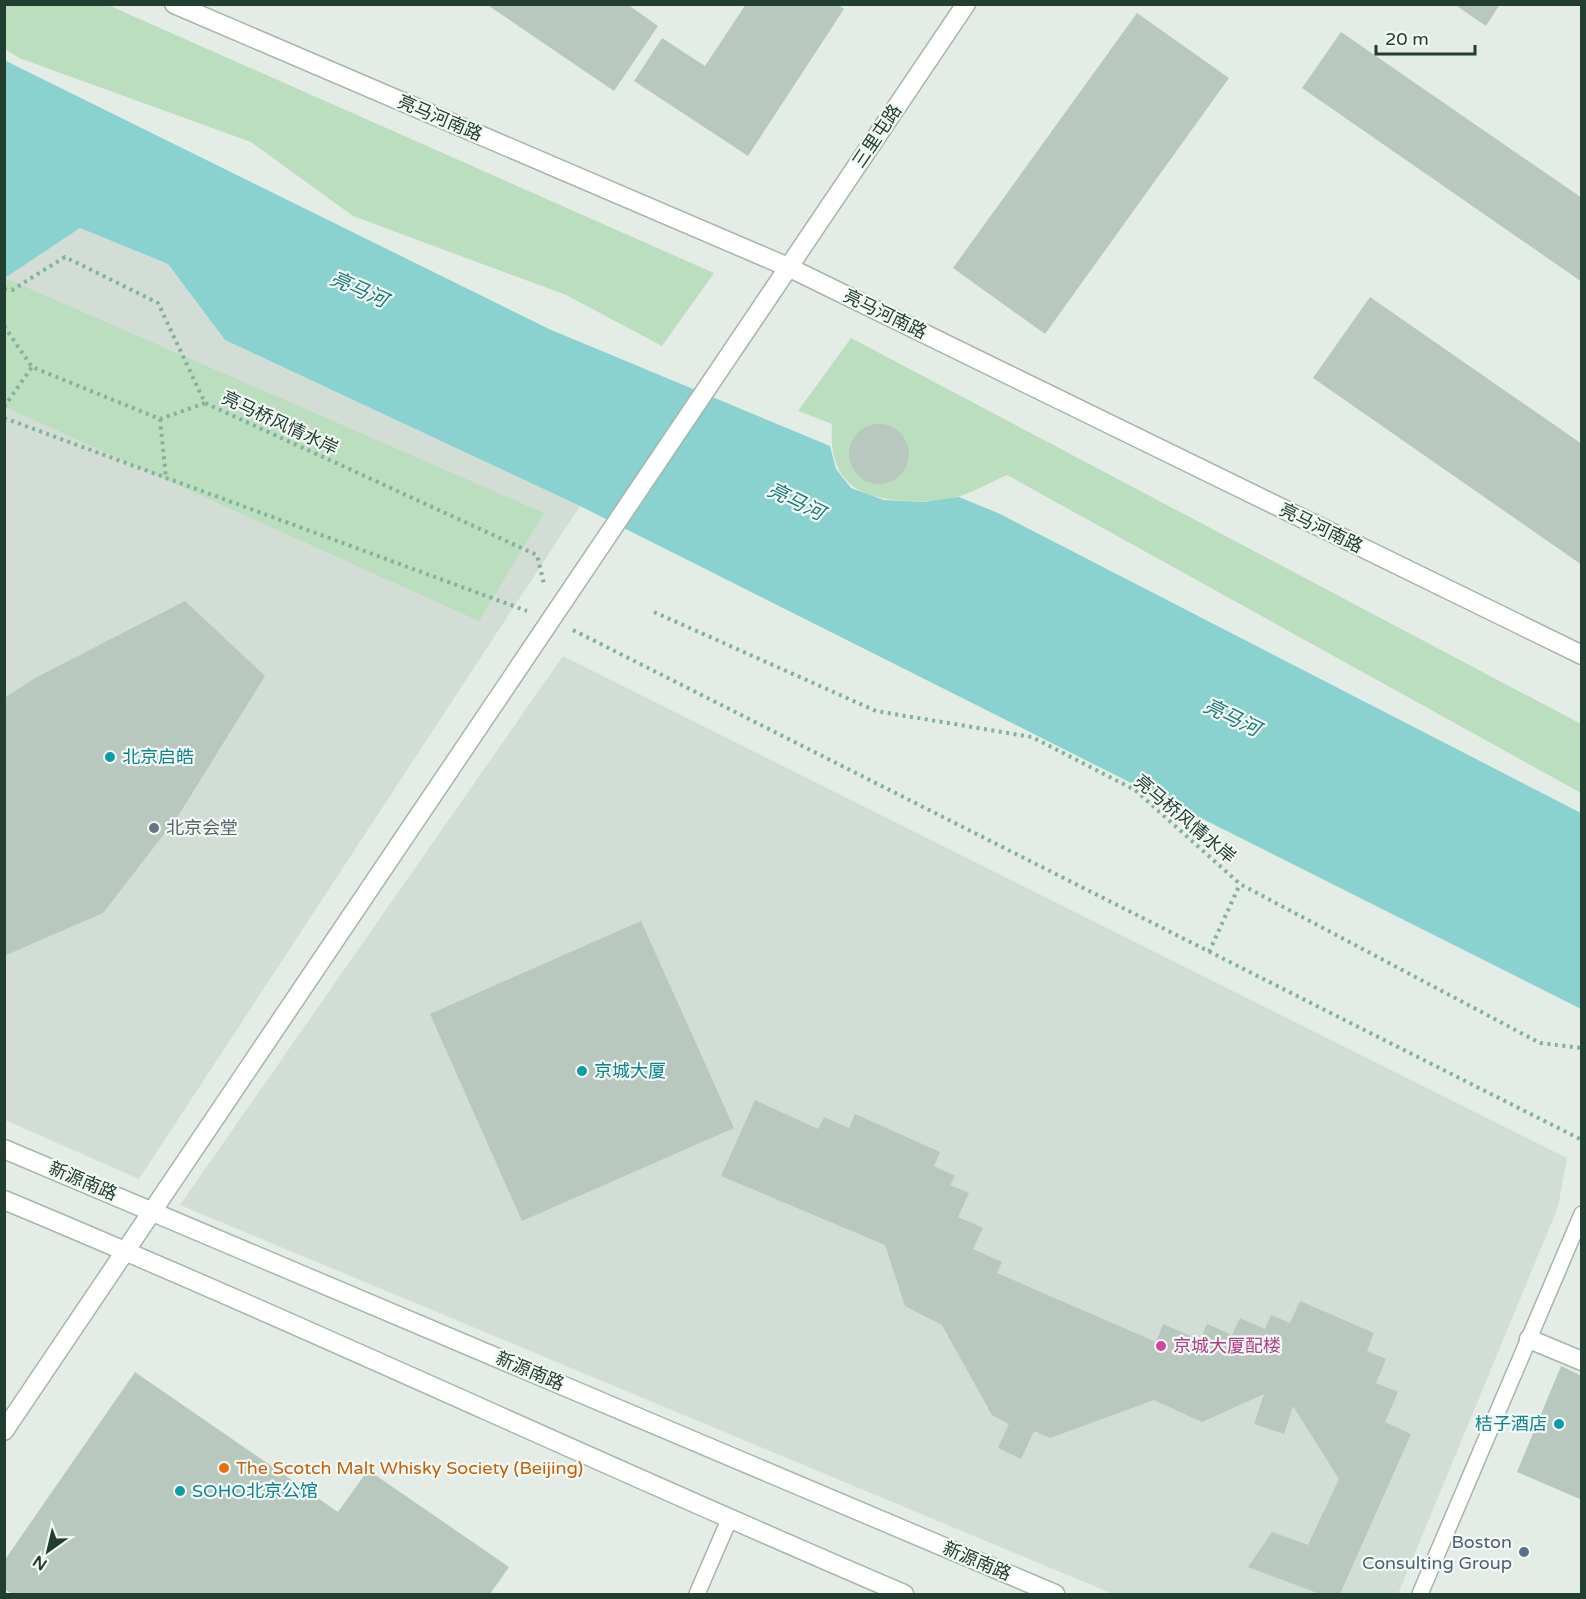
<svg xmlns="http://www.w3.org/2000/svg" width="1586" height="1599" viewBox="0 0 1586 1599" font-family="'Varela Round','Noto Sans SC',sans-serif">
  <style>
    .built { fill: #d1ddd5 }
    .green { fill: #bbdebe }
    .water { fill: #8ad2d0 }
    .building { fill: #b8c8bf }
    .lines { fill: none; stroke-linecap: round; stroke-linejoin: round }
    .service-casing { stroke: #a5b5ac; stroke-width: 18 }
    .minor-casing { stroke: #a5b5ac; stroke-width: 21 }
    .tertiary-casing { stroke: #a5b5ac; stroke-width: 21 }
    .secondary-casing { stroke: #a1b9ac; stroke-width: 21 }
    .path { stroke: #83b19a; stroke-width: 4; stroke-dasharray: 3 4.5; stroke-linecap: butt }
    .service { stroke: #fff; stroke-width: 15 }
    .minor { stroke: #fff; stroke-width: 18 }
    .tertiary { stroke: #fff; stroke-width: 18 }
    .secondary { stroke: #fff; stroke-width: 18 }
    .culture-dot { fill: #0f9aa8; stroke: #f3f9f5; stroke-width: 2 }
    .worship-dot { fill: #6b7280; stroke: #f3f9f5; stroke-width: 2 }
    .hotel-dot { fill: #d1479c; stroke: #f3f9f5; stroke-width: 2 }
    .food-dot { fill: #e8710a; stroke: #f3f9f5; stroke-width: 2 }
    .service-dot { fill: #5c6f8a; stroke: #f3f9f5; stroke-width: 2 }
    .labels { text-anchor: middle; stroke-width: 4.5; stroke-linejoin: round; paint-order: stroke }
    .street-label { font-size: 18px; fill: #223e31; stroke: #f3f9f5 }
    .culture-label { font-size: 18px; fill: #0d838f; stroke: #f3f9f5; text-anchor: start }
    .worship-label { font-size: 18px; fill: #5b616d; stroke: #f3f9f5; text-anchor: start }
    .hotel-label { font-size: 18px; fill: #b23c85; stroke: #f3f9f5; text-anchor: start }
    .food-label { font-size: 18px; fill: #c56008; stroke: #f3f9f5; text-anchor: start }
    .service-label { font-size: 18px; fill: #4e5e75; stroke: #f3f9f5; text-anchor: end }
    .water-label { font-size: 20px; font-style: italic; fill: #1b7b79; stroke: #f3f9f5 }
  </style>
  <rect width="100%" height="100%" fill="#e3ede6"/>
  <path class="built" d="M80,228L168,264L225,340L580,506L139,1179L5,1120V278Z
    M563,656L1567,1158L1558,1207L1398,1594H1113L180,1205Z"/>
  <path class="green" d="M5,4L108,5L714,273L662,346L566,295L353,216L251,142L19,58L5,49Z
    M5,278L544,513L479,621L5,407Z
    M851,338L1581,724V793L1007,475C991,482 976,491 960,496C945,502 925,502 909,501C856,499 828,481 832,424L798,411Z"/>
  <path class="water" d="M4,60L549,329L830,446L836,469L851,488L884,500L924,502L959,497L998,513L1581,813V1009L580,506L225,340L168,264L80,228L5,278Z"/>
  <path class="building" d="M486,4H627L658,26L614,91Z
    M746,4H837L844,9L748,156L634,81L662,38L705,66Z
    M1454,4H1500L1486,26Z
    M1137,13L1229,78L1045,334L953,268Z
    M1341,32L1582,198V282L1302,88Z
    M1370,297L1582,444V565L1313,378Z
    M849 454a30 30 0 1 1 60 0a30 30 0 1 1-60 0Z
    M185,601L265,676L178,816L103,913L4,956V698L37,677Z
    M641,921L734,1128L522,1221L430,1014Z
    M755,1100L818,1129L824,1117L849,1128L855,1114L940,1152L934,1166L955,1176L950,1185L969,1193L958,1217L983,1228L973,1249L1002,1262L997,1273L1156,1342L1163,1324L1200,1340L1207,1324L1232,1335L1240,1318L1265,1329L1271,1315L1290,1323L1300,1301L1374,1333L1367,1351L1386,1359L1376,1383L1398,1392L1385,1422L1411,1434L1340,1594H1320L1248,1567L1272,1532L1308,1545L1339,1479L1293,1406L1284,1434L1254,1424L1264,1394L1202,1422L1154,1400L1050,1438L1034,1431L1021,1459L998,1448L1009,1424L992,1415L942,1325L905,1306L885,1245L721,1176Z
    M1561,1366L1582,1376V1500L1517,1472Z
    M135,1372L338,1512L368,1470L509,1567L490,1594H13L4,1589V1561Z"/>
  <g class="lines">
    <defs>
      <path id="service" d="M697,1594L729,1520
        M1420,1594L1582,1214"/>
      <path id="minor" d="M174,4L788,267L1582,655
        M1529,1339L1582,1361"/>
      <path id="tertiary" d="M4,1431L966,4"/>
      <path id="secondary" d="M4,1149L1055,1594
        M4,1200C307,1326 603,1466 904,1594"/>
    </defs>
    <use href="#service" class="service-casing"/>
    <use href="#minor" class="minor-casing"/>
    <use href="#tertiary" class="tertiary-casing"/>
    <use href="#secondary" class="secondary-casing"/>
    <path class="path" d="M4,289L12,290L65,257L158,303L205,403L537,555L544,584
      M4,326L32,367L160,419L205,403
      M4,407L32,367
      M4,418L527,611
      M160,419L166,478
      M654,612L876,711L1032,737L1135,790L1240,884L1540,1043L1582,1048
      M573,630L1582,1140
      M1209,952L1240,884"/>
    <use href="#service" class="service"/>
    <use href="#minor" class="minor"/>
    <use href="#tertiary" class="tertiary"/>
    <use href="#secondary" class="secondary"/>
  </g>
  <g class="culture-dot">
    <circle cx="110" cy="757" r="6"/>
    <circle cx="582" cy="1071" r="6"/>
    <circle cx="1559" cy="1424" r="6"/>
    <circle cx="180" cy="1491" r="6"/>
  </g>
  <circle class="worship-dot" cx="154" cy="828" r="6"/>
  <circle class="hotel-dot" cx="1161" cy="1346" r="6"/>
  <circle class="food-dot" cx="224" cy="1468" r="6"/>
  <circle class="service-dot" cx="1524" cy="1552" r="6"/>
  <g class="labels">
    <g class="street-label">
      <text transform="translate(440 118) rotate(23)" y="6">亮马河南路</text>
      <text transform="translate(877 136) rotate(-56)" y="6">三里屯路</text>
      <text transform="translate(885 314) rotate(26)" y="6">亮马河南路</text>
      <text transform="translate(280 423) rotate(25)" y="6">亮马桥风情水岸</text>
      <text transform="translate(1321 528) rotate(26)" y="6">亮马河南路</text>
      <text transform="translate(1185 819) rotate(40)" y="6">亮马桥风情水岸</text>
      <text transform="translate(83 1181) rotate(23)" y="6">新源南路</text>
      <text transform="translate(530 1371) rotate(23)" y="6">新源南路</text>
      <text transform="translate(977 1561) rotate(23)" y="6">新源南路</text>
    </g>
    <g class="culture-label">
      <text x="122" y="763">北京启皓</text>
      <text x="594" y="1077">京城大厦</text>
      <text x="1547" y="1430" text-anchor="end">桔子酒店</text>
      <text x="192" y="1497">SOHO北京公馆</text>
    </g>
    <g class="worship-label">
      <text x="166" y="834">北京会堂</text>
    </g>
    <g class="hotel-label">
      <text x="1173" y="1352">京城大厦配楼</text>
    </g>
    <g class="food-label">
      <text x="236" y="1474">The Scotch Malt Whisky Society (Beijing)</text>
    </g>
    <g class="service-label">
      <text x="1512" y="1548">Boston<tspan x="1512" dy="21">Consulting Group</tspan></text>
    </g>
    <g class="water-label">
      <text transform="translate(359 289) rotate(24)" y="7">亮马河</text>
      <text transform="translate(796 501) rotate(26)" y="7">亮马河</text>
      <text transform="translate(1232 717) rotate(26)" y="7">亮马河</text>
    </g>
  </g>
  <rect width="1586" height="1599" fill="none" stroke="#223e31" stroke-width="12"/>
  <g transform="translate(48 1551) rotate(214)" stroke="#f3f9f5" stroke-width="4.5" paint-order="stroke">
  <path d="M0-4.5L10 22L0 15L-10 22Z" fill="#223e31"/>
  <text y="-9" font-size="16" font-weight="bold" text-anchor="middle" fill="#223e31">N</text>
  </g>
  <path d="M1376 45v9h99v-9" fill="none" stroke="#223e31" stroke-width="3"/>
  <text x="1385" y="45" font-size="18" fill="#223e31" stroke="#f3f9f5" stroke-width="4.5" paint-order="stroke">20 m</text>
</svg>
